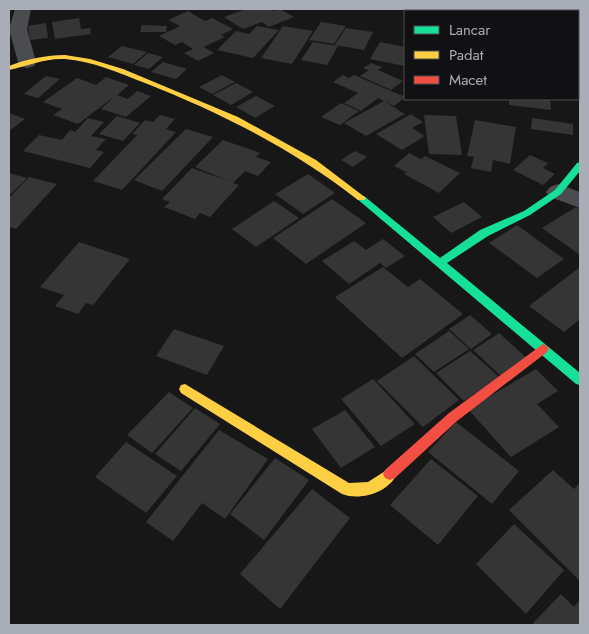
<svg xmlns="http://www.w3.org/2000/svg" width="589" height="634" viewBox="0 0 589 634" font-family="Jost,sans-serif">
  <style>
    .building { fill: #353536 }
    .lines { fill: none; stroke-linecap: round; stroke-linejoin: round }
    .street { fill: #4b4c50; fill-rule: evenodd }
    .fast { fill: #16e098; fill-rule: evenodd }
    .slow { fill: #ffcf43; fill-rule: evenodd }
    .jam { fill: #f24e42; fill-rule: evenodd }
  </style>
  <rect width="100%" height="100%" fill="#171717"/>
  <path class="building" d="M246,9H271L274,11L280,9L294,17L269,27L262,22L243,29L224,17Z
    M188,11L205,21L212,18L233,29L221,35L225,37L204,47L214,53L198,61L184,53L193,49L182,42L175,45L159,36L180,26L168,20Z
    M79,18L81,29L90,28L91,34L55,39L52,22Z
    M321,22L346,26L334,44L309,40Z
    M46,23L48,38L30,40L28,26Z
    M142,25L167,26L166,32H140Z
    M257,26L279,30L253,58L217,50L236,31L249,34Z
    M283,26L313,31L292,64L261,58Z
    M346,28L373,32L364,50L335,45Z
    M313,42L338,46L327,65L301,60Z
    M380,42L405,47V66L370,59Z
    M122,46L147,52L133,64L108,57Z
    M148,53L163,57L149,69L134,65Z
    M163,62L187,69L176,79L151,72Z
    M371,63L382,67L378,70L403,81L391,90L360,76L369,70L363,68Z
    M222,75L235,82L212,94L199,87Z
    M343,75L349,78L354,75L405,97L394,106L378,98L361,111L344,103L358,93L333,82Z
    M46,76L60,79L38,98L24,94Z
    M106,77L129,85L117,95L128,99L137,91L151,96L126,117L101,109L115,96L78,124L53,115L62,109L43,102L77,78L96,85Z
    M236,83L253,92L231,105L213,95Z
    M256,96L275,106L255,118L236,107Z
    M509,99H550L551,110L509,105Z
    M384,101L405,114L366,136L344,123Z
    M341,103L359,111L340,125L321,117Z
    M9,113L25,119L9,131Z
    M411,114L423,122L412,128L425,136L402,150L376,134Z
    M160,115L175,119L166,129L176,132L122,190L93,181L137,135L132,134L145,120L153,122Z
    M424,115L456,116L462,155L429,154Z
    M117,116L140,123L123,141L99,134Z
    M88,118L104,122L91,136L106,139L96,150L104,152L90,168L23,151L39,135L62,140L70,130L75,132Z
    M532,118L573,124V135L531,129Z
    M475,120L516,127L510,164L493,160L491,172L471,168L474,157L467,156Z
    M186,129L213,137L162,191L134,180Z
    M223,140L260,153L256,157L271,162L258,176L245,171L233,183L239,185L210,217L200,213L195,219L164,207L170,202L162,199L192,168L231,182L195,167Z
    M355,151L367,157L353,167L341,160Z
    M409,153L421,159L425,156L460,173L439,193L404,174L406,172L394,166Z
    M530,155L548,163L543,168L555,174L543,185L513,170Z
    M9,173L27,178L9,196Z
    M308,174L335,193L303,214L275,194Z
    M29,177L57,184L16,229L9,227V198Z
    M332,199L366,223L306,264L273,238Z
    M274,201L299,218L256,247L232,229Z
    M464,202L482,217L451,233L433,217Z
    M576,207L580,209V255L542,228Z
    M517,225L564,259L537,278L489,243Z
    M383,239L405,256L386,268L380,263L349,284L322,261L354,241L366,250Z
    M79,242L130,259L93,305L86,303L78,314L55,306L64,295L40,287Z
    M383,267L408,287L420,279L463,314L402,358L335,297Z
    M580,267V319L564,332L529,306Z
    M470,315L492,334L471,349L449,329Z
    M174,329L224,346L207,375L156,356Z
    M449,331L469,349L434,372L415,354Z
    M499,333L528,359L501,376L473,350Z
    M470,351L499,377L464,401L436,373Z
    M414,356L459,400L423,427L377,381Z
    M536,369L558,391L537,404L559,427L511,457L468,409Z
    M373,379L415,424L381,446L341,399Z
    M169,392L193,408L152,453L127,435Z
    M195,408L220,424L181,471L155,454Z
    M345,410L375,447L341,468L312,429Z
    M456,422L519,471L492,504L428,452Z
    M219,430L268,459L225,519L202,503L173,541L146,522Z
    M126,442L177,476L146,513L95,477Z
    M275,458L309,480L264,540L230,514Z
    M431,459L478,496L438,545L390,505Z
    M553,470L574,489L580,483V581L509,510Z
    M312,489L350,518L280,609L240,574Z
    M514,524L564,570L526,614L476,564Z
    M561,594L574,607L580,600V625H535L533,623Z"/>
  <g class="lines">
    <path class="street" d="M15,9H31L27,29L36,62L34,66L27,68L20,66L18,62L9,29Z
      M568,9H580V19H578V11H569Z
      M558,184L580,192V208L550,197L546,192L550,187Z"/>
    <path class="fast" d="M580,162V171L561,194L530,215L488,236L447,263L580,373V385L576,384L356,198L358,196H364L440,258L480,230L524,211L555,190L577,163Z"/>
    <path class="slow" d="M65,55L90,59L123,69L238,117L316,160L366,198L364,200H358C293,149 221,113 145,83C119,73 92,61 65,59C45,58 27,66 9,70V66C27,59 46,55 65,55Z
      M185,384L349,483L368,482L390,468L395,470L397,474C388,493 360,501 342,494L181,393L179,389L181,385Z"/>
    <path class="jam" d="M543,344L547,346L549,349L547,352L457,421L395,478L390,480L385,478L383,474L385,470L449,413Z"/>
  </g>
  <rect width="589" height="634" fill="none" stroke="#a8adb8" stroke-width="20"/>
  <rect x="404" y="10" width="175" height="90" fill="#111113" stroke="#4d4f55"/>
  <rect x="414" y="26" width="25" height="8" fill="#16e098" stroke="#4d4f55"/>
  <text x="449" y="35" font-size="15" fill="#a8adb8">Lancar</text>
  <rect x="414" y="51" width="25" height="8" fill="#ffcf43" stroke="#4d4f55"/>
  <text x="449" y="60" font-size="15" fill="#a8adb8">Padat</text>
  <rect x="414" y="76" width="25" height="8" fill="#f24e42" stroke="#4d4f55"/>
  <text x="449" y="85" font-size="15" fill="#a8adb8">Macet</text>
</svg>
